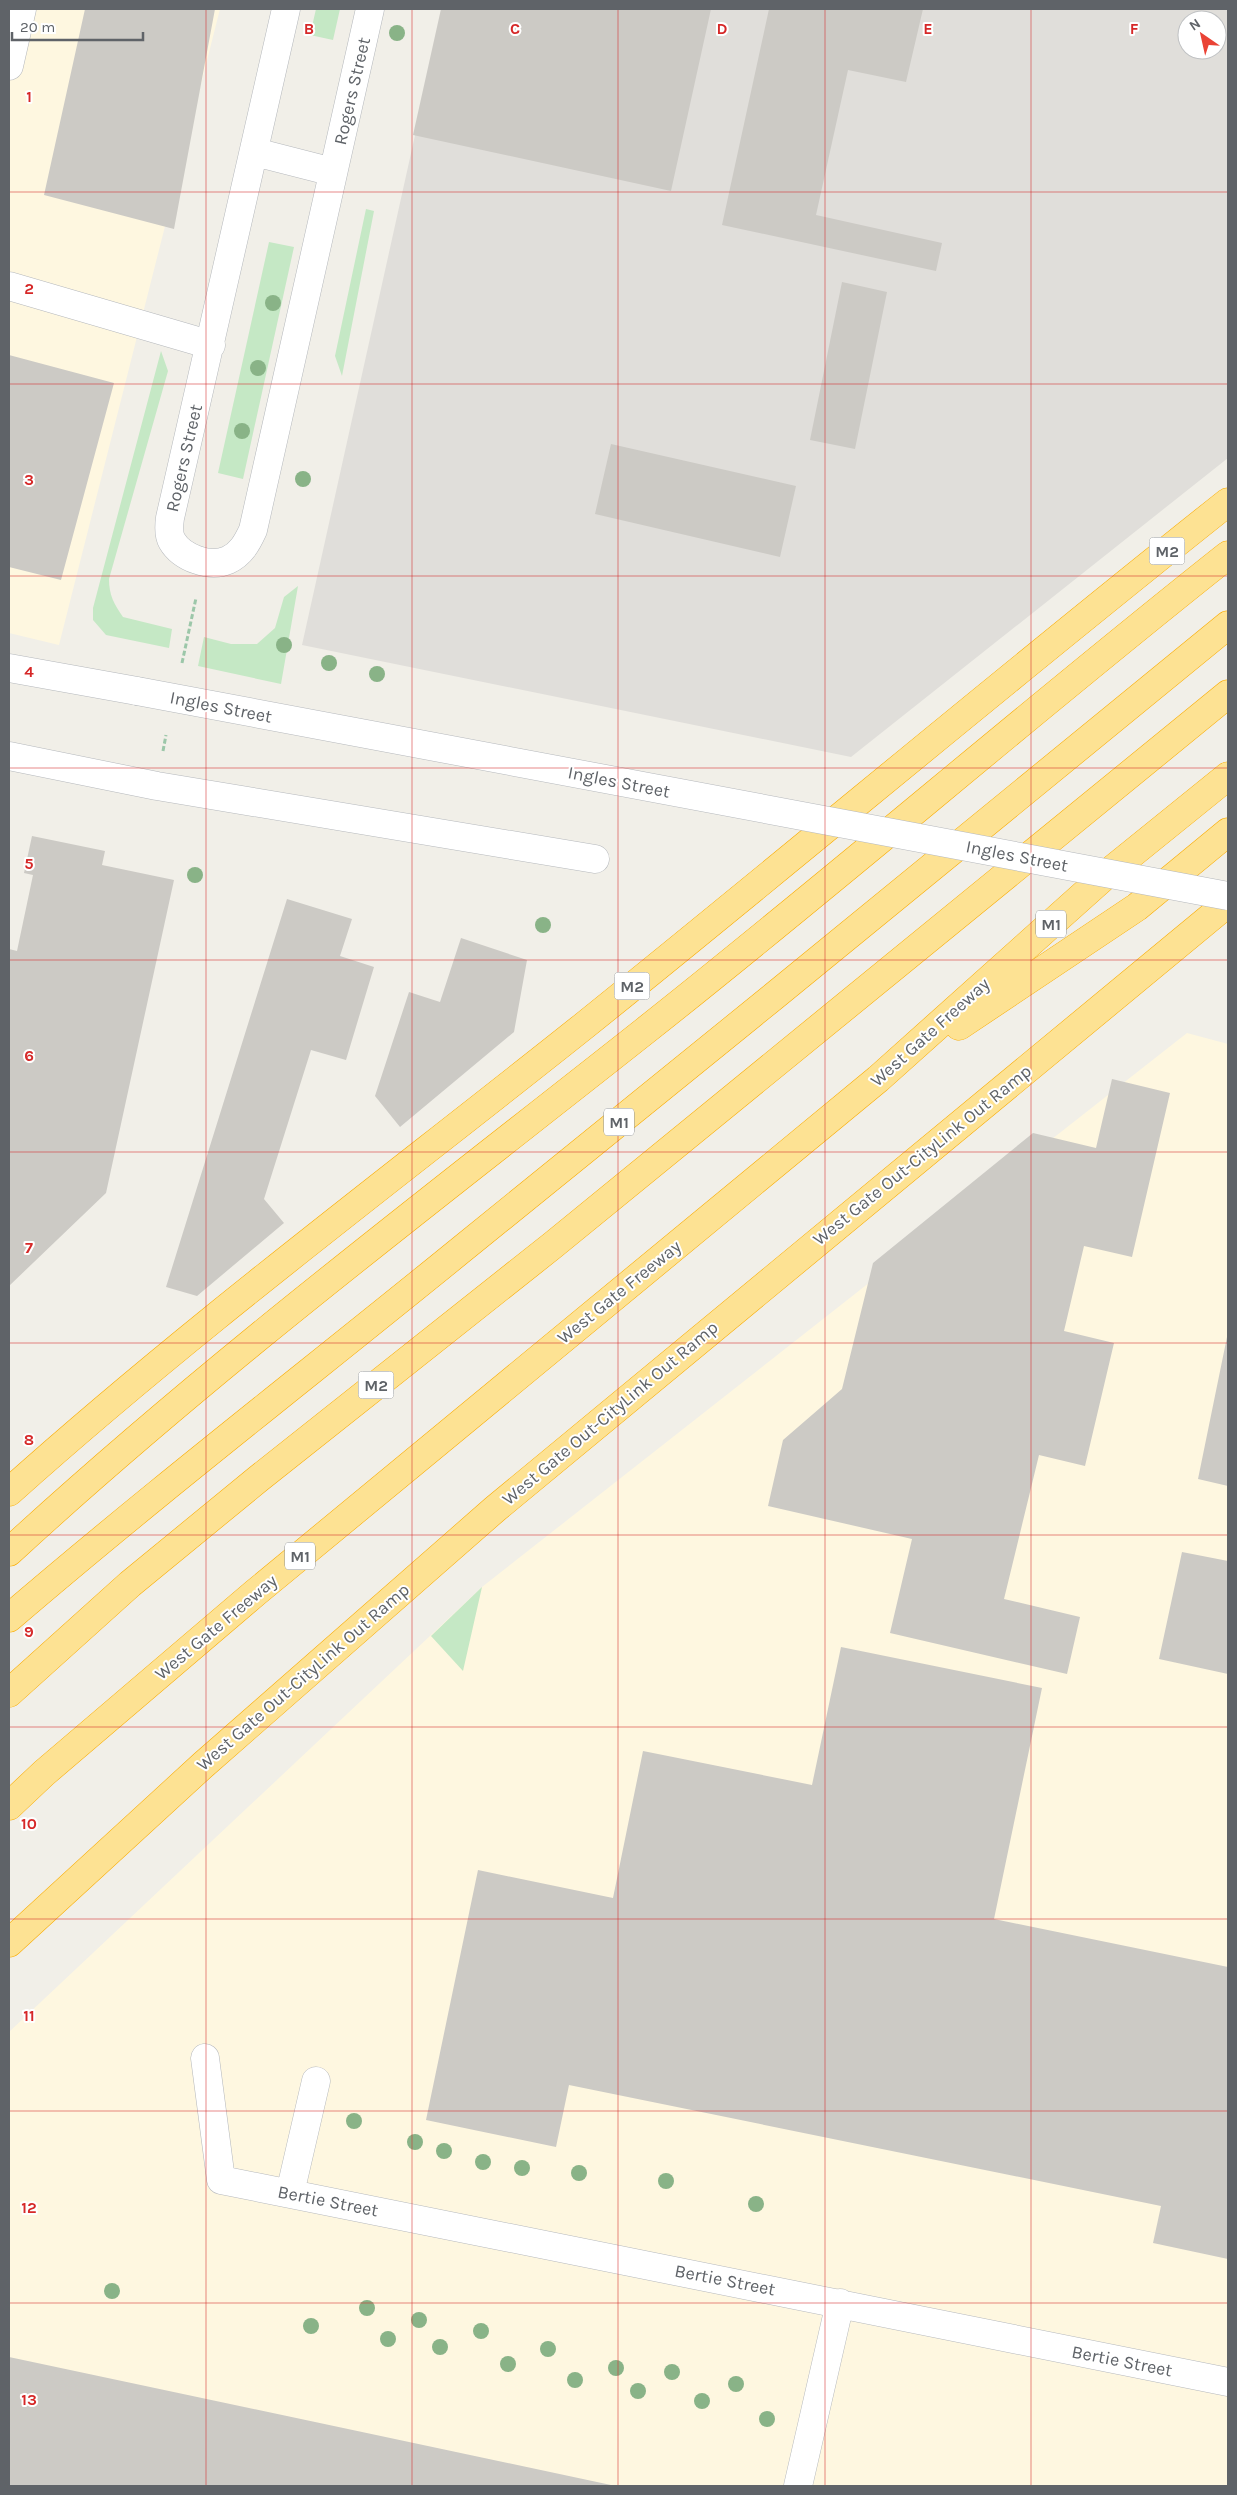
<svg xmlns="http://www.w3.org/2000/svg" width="1237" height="2495" viewBox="0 0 1237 2495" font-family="Karla,sans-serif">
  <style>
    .commercial { fill: #fef7e0 }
    .industrial { fill: #e0deda; fill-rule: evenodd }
    .green { fill: #c5e8c5 }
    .building { fill: #cccac5 }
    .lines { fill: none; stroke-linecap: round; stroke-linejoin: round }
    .minor-casing { stroke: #b5b8bc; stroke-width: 29 }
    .highway-casing { stroke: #f9ab00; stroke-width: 29 }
    .path { stroke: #9cc7a9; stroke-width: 3; stroke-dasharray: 5 2.5; stroke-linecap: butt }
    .minor { stroke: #fff; stroke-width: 28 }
    .highway { stroke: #fde293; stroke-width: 28 }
    .minor-bridge-casing { stroke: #b5b8bc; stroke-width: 29; stroke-linecap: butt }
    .minor-bridge { stroke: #fff; stroke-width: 28 }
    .tree { fill: #89b387 }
    .grid { fill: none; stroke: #d62828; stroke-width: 1; stroke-opacity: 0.55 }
    .labels { text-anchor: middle; stroke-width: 4; stroke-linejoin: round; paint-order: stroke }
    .shield { fill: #fff; stroke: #8f9295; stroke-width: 1 }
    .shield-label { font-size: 16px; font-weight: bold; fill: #5f6368 }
    .street-label { font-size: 18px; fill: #5f6368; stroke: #fff }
    .grid-label { font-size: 16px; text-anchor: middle; font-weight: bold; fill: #d62828; stroke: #fff; stroke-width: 4; stroke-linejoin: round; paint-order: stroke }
  </style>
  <rect width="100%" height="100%" fill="#f1efe8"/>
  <path class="commercial" d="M9,9H220L59,645L9,633Z
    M1187,1033L1228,1044V2486H9V2032L482,1587Z"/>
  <path class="industrial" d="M443,9H1228V458L851,757L302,645ZM1187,20H1217V50H1187Z"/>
  <path class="green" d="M316,9H340L333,40L310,35Z
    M366,209L374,211L342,376L335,356Z
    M269,242L294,247L243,479L218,473Z
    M161,351L168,371L109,579C109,595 114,604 123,617L172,629L169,648L106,635L93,620V608Z
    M298,586L281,684L198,666L204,637L231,644H257L275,628L284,597Z
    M482,1587L463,1671L431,1636Z"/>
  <path class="building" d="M85,9H215L174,229L44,195Z
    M441,9H711L671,191L413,135Z
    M769,9H923L906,82L848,70L816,215L942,243L936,271L722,225Z
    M842,282L887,292L855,449L810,440Z
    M9,355L114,383L61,580L9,567Z
    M611,444L796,486L780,557L595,514Z
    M32,836L105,851L102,865L174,880L106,1193L9,1286V949L17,951L33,875L24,873Z
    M287,899L352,919L340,956L374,967L346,1060L311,1050L264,1199L284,1223L197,1296L166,1287Z
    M461,938L527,960L514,1032L400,1127L375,1096L409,992L440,1002Z
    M1112,1079L1170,1093L1132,1257L1084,1246L1064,1331L1114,1343L1085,1466L1039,1455L1004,1599L1080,1617L1067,1674L890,1633L912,1539L768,1506L783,1440L842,1389L873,1263L1033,1133L1096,1148Z
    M1227,1337H1228V1486L1198,1479Z
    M1182,1552L1228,1561V1674L1159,1659Z
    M841,1647L1042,1688L994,1919L1228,1967V2259L1153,2243L1161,2206L569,2085L556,2147L426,2120L478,1870L613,1898L643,1751L812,1785Z
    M9,2357L611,2485V2486H9Z"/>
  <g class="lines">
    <defs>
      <path id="minor" d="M286,9L170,518C169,525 168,534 172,541C182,558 210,568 228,560C241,554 247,543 253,530L370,9
        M9,66L22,9
        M255,152L333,172
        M9,286L211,345
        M9,668L137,691
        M9,756L157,786L595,859
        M205,2058L221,2180L1228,2382
        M290,2193L316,2081
        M798,2486L840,2303"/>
      <path id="highway" d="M959,1026L1137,907L1228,832
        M9,1492C193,1327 392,1179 585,1025C800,852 1011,674 1228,502
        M9,1552C211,1366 430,1201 646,1030C842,875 1032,710 1228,555
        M9,1618C157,1491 311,1372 462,1249C718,1042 974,834 1228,625
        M9,1693L130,1584L258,1479L553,1245L1228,694
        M9,1806L44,1773L255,1593L878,1079L1108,873L1228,776
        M9,1943L203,1765L495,1509L1228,903"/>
    </defs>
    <use href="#minor" class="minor-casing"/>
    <use href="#highway" class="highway-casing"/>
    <path class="path" d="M182,663L196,598
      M163,751L166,735"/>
    <use href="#minor" class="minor"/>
    <use href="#highway" class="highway"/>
    <defs>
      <path id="minor-bridge" d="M137,691L1228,896"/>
    </defs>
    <use href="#minor-bridge" class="minor-bridge-casing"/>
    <use href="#minor-bridge" class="minor-bridge"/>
  </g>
  <g class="tree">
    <circle cx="397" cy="33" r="8"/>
    <circle cx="273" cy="303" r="8"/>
    <circle cx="258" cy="368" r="8"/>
    <circle cx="242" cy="431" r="8"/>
    <circle cx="303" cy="479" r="8"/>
    <circle cx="284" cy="645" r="8"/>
    <circle cx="329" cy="663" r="8"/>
    <circle cx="377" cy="674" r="8"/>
    <circle cx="195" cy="875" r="8"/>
    <circle cx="543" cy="925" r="8"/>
    <circle cx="354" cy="2121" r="8"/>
    <circle cx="415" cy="2142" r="8"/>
    <circle cx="444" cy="2151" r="8"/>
    <circle cx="483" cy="2162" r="8"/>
    <circle cx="522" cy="2168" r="8"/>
    <circle cx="579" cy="2173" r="8"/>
    <circle cx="666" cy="2181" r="8"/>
    <circle cx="756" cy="2204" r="8"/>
    <circle cx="112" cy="2291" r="8"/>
    <circle cx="367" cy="2308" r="8"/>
    <circle cx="419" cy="2320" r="8"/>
    <circle cx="311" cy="2326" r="8"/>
    <circle cx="481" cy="2331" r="8"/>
    <circle cx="388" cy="2339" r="8"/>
    <circle cx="440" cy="2347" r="8"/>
    <circle cx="548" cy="2349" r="8"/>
    <circle cx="508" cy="2364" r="8"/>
    <circle cx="616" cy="2368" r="8"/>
    <circle cx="672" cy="2372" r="8"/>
    <circle cx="575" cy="2380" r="8"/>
    <circle cx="736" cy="2384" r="8"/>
    <circle cx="638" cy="2391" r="8"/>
    <circle cx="702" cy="2401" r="8"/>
    <circle cx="767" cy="2419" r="8"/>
  </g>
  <path class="grid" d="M206,9V2486M412,9V2486M618,9V2486M825,9V2486M1031,9V2486M9,192H1228M9,384H1228M9,576H1228M9,768H1228M9,960H1228M9,1152H1228M9,1343H1228M9,1535H1228M9,1727H1228M9,1919H1228M9,2111H1228M9,2303H1228"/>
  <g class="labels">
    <g class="shield">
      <rect x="1149.5" y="537.5" width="35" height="27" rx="4"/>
      <rect x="1036" y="910.5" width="30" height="27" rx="4"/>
      <rect x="614.5" y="972.5" width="35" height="27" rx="4"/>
      <rect x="604" y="1108.5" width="30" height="27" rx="4"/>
      <rect x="358.5" y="1371.5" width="35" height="27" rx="4"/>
      <rect x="285" y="1542.5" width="30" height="27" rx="4"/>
    </g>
    <g class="shield-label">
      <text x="1167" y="557">M2</text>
      <text x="1051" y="930">M1</text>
      <text x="632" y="992">M2</text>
      <text x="619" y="1128">M1</text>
      <text x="376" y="1391">M2</text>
      <text x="300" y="1562">M1</text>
    </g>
    <g class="street-label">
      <text transform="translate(352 91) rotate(-77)" y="6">Rogers Street</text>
      <text transform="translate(184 458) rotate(-77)" y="6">Rogers Street</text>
      <text transform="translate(221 707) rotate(11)" y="6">Ingles Street</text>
      <text transform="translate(619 782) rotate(11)" y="6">Ingles Street</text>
      <text transform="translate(1017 856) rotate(11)" y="6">Ingles Street</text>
      <text transform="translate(930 1032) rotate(-42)" y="6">West Gate Freeway</text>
      <text transform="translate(922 1155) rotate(-39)" y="6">West Gate Out-CityLink Out Ramp</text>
      <text transform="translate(619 1292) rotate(-39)" y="6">West Gate Freeway</text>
      <text transform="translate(610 1413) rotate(-40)" y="6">West Gate Out-CityLink Out Ramp</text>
      <text transform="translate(216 1627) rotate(-40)" y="6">West Gate Freeway</text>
      <text transform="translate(303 1677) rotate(-41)" y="6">West Gate Out-CityLink Out Ramp</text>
      <text transform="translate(328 2201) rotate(11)" y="6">Bertie Street</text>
      <text transform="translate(725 2280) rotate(11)" y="6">Bertie Street</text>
      <text transform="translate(1122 2361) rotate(11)" y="6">Bertie Street</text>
    </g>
  </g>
  <g class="grid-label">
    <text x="309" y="34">B</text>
    <text x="515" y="34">C</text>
    <text x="722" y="34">D</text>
    <text x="928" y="34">E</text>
    <text x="1134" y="34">F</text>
    <text x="29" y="102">1</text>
    <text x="29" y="294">2</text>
    <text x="29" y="485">3</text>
    <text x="29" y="677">4</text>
    <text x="29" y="869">5</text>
    <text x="29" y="1061">6</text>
    <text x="29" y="1253">7</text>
    <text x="29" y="1445">8</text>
    <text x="29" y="1637">9</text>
    <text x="29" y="1829">10</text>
    <text x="29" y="2021">11</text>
    <text x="29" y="2213">12</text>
    <text x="29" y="2405">13</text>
  </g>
  <rect width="1237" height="2495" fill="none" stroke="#5f6368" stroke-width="20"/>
  <g transform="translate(1202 35) rotate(326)"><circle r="24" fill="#ffffff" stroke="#bfc1c3"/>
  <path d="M0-4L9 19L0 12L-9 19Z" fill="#ea4335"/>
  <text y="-8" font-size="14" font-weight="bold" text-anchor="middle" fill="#5f6368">N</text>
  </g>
  <path d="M12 32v8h131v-8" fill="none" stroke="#5f6368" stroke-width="2.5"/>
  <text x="20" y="32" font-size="15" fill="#5f6368" stroke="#ffffff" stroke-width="4" paint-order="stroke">20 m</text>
</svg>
